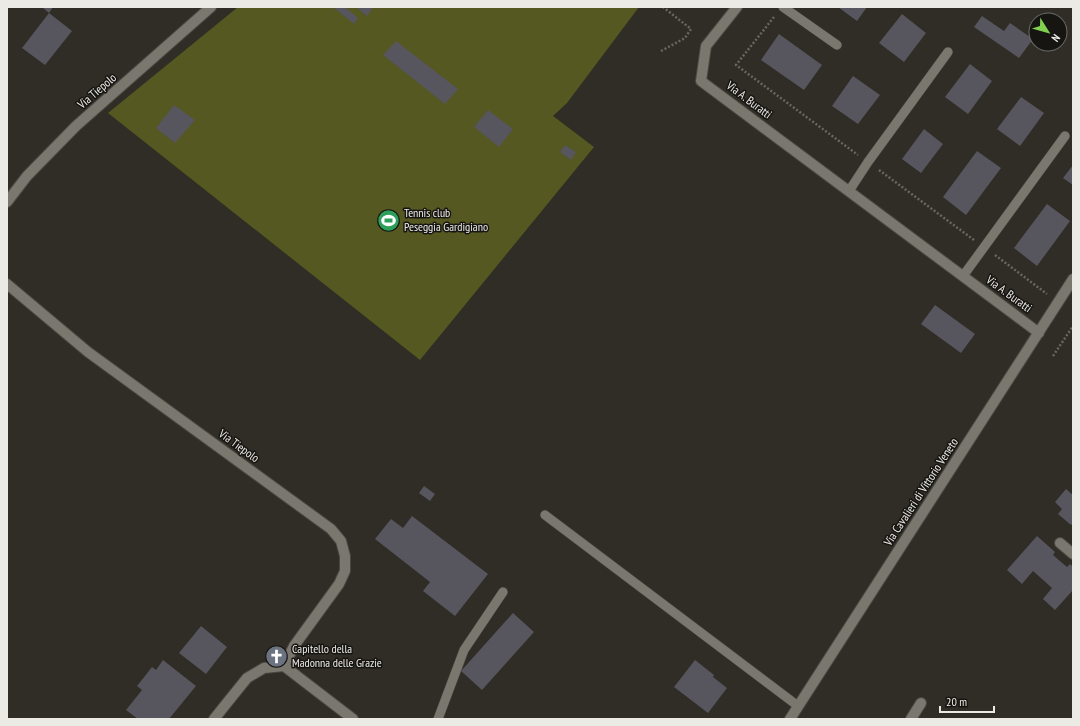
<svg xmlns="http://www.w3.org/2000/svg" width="1080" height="726" viewBox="0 0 1080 726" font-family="'PT Sans Narrow',sans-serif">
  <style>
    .pitch { fill: #555821 }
    .building { fill: #57555e }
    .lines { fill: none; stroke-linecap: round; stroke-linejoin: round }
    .service-casing { stroke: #4b4842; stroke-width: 10 }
    .minor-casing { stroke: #4b4842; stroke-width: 12 }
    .path { stroke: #686760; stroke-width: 2.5; stroke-dasharray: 2 2; stroke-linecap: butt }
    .service { stroke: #7a776e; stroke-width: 9 }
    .minor { stroke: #7a776e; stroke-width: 10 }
    .labels { text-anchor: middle; stroke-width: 3; stroke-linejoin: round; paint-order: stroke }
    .street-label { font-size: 12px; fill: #ebeae5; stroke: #161512 }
    .poi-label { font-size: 12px; fill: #ebeae5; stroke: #161512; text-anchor: start }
  </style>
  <rect width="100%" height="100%" fill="#2f2d25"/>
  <path class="pitch" d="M238,7H639L567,103L553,116L594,147L420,360L108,113Z"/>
  <path class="building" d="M42,7H53L49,13Z
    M333,7H345L358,18L354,24Z
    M356,7H373L367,16Z
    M838,7H867L857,21Z
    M49,13L72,31L45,65L22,48Z
    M902,14L926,33L904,62L879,43Z
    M982,16L1004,31L1010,23L1033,39L1019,58L974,27Z
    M779,34L822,65L804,90L761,60Z
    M396,41L458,89L445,104L383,55Z
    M970,64L992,81L968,114L945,97Z
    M853,76L880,95L858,124L832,106Z
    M1021,97L1044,113L1020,146L997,129Z
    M174,105L195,120L175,143L156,128Z
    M488,110L513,129L499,147L474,127Z
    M924,129L943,144L921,173L902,159Z
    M565,145L576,152L571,160L560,152Z
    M977,151L1001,168L966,215L943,197Z
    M1073,165V185L1063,178Z
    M1047,204L1070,221L1037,266L1014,248Z
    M935,305L975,334L961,353L921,324Z
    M424,486L435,494L430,501L419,493Z
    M1066,489L1073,495V523L1071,525L1058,514L1062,509L1055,502Z
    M412,516L488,574L455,616L423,591L430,582L375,539L391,519L403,528Z
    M1037,536L1055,552L1053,555L1067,567L1070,564L1073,567V590L1055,610L1043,599L1052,588L1033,571L1022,584L1007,570Z
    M513,613L534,632L482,690L461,671Z
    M201,626L227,647L206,674L179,653Z
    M163,660L196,686L169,719H138L126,710L142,690L137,686L152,667L156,670Z
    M695,660L714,675L713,677L727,688L708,713L674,687Z"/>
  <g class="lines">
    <defs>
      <path id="service" d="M783,7L837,45
        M849,191L868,162L948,52
        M963,276L1065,136
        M545,515L798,706
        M438,719L464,650L503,592"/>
      <path id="minor" d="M737,7L706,46L701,81L1039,333
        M7,202L27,176L76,126L211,7
        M7,284L88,352L331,529L341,541L345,556V571L339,584L294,646L284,666
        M1060,543L1073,554
        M284,666L353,719
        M214,719L247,678L264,668L284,666
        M790,719L1073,279
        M911,719L921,703"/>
    </defs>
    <use href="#service" class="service-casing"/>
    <use href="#minor" class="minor-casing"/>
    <path class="path" d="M774,17L736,65L858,155
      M661,51L685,38L691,29L663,7
      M879,170L974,240
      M995,255L1047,294
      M1053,356L1073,326"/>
    <use href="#service" class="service"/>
    <use href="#minor" class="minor"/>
  </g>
  <defs>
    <symbol id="stadium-disc" viewBox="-11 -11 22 22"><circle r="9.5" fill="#2e9e5b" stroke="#161512"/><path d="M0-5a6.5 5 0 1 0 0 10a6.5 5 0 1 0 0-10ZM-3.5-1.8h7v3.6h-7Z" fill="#fff"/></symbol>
    <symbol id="church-disc" viewBox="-11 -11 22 22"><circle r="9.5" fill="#6b7280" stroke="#161512"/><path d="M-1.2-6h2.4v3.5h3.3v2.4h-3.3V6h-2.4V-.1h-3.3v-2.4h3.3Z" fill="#fff"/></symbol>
  </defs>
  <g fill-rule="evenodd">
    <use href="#stadium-disc" x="376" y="208" width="25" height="25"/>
    <use href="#church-disc" x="264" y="644" width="25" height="25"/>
  </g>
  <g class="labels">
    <g class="street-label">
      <text transform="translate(97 91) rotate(-41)" y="4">Via Tiepolo</text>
      <text transform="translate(749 100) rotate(37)" y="4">Via A. Buratti</text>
      <text transform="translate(1009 294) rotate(36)" y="4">Via A. Buratti</text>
      <text transform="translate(239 446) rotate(36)" y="4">Via Tiepolo</text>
      <text transform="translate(921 492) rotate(-57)" y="4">Via Cavalieri di Vittorio Veneto</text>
    </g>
    <g class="poi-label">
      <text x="404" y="217">Tennis club<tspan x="404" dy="14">Peseggia Gardigiano</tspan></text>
      <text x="292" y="653">Capitello della<tspan x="292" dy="14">Madonna delle Grazie</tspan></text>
    </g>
  </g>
  <rect width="1080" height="726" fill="none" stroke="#ebeae5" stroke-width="16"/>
  <g transform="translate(1048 32) rotate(127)"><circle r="19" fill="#161512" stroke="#6b6a66"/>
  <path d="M0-3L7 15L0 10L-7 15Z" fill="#82d050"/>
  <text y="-6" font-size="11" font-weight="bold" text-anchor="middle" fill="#ebeae5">N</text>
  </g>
  <path d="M940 706v6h54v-6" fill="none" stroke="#ebeae5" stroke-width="2"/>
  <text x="946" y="706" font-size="12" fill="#ebeae5" stroke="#161512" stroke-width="3" paint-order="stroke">20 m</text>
</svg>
